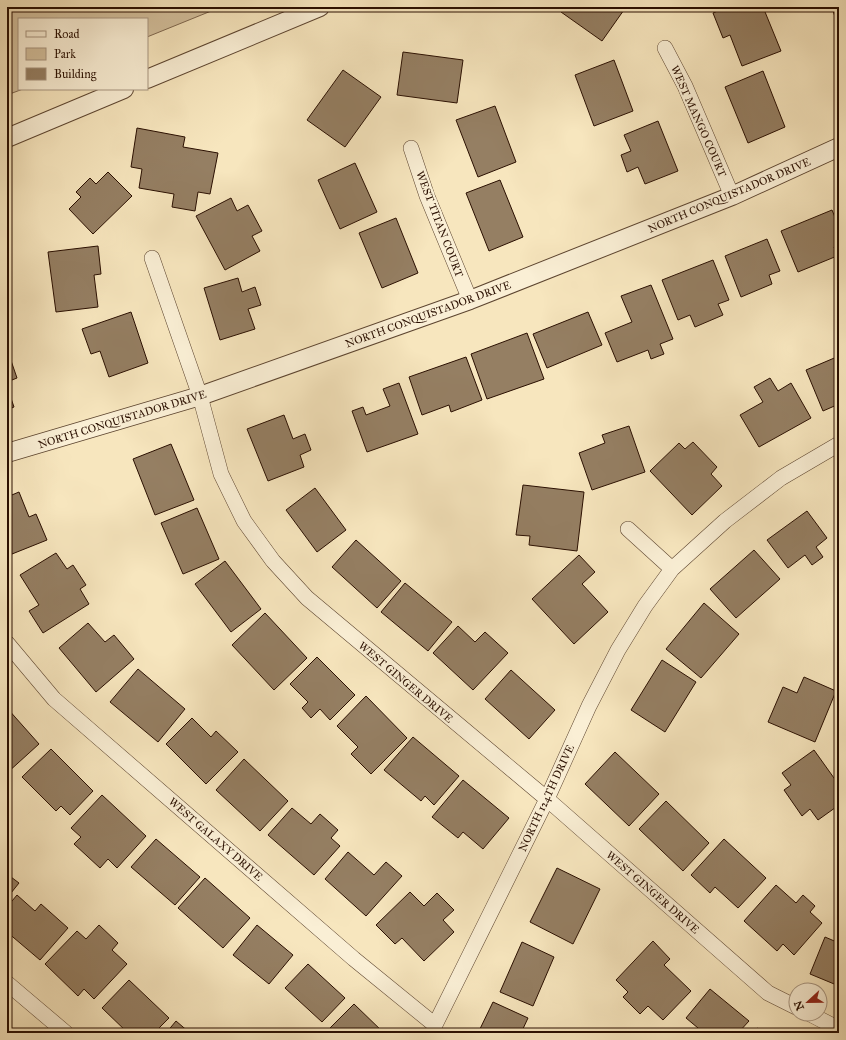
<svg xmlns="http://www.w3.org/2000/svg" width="846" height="1040" viewBox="0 0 846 1040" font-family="'IM FELL Great Primer',serif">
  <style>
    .green { fill: #d4c19e; stroke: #7f6850 }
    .building { fill: #957f63; stroke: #2a0f01 }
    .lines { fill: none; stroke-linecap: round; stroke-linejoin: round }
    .minor-casing { stroke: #5d4530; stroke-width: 16 }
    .tertiary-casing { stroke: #5d4530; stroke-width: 20 }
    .minor { stroke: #faefd5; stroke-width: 15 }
    .tertiary { stroke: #faefd5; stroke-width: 18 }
    .labels { text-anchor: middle; stroke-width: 4; stroke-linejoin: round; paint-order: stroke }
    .street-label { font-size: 11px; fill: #2a0f01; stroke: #faefd5 }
  </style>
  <rect width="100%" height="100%" fill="#f7e6be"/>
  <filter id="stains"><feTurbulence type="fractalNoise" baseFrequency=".005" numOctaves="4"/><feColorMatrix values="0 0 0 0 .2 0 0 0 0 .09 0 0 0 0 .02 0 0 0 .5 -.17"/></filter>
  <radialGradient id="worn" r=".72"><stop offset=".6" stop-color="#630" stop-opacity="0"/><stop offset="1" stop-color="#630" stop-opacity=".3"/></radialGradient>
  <path class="green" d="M7,7H221L147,37V19H19V89H23L7,95Z"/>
  <path class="building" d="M564,7H626L602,41L561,12Z
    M727,7H763L781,51L742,66L730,35L723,38L713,13Z
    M832,7H839V15L835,17Z
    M403,52L463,60L457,103L397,95Z
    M614,60L633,111L594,126L575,75Z
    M343,70L381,97L345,147L307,120Z
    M763,71L785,127L748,143L725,87Z
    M495,106L516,162L478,177L456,120Z
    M658,121L678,171L645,184L638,167L627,172L621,155L631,151L624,135Z
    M137,128L185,137L183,147L218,153L210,194L198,192L195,211L172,207L174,194L139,188L142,169L131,167Z
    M355,163L377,212L340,229L318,180Z
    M108,172L132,196L93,234L69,209L81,197L76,192L90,178L96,184Z
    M500,180L523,237L489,251L466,193Z
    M231,198L237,211L248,205L262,231L252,236L260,251L225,270L196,216Z
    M832,210L839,227V245L834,247L837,256L798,272L781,231Z
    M396,218L418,273L382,288L359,233Z
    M767,239L780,271L769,275L772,284L741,297L725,256Z
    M98,246L101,274L94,275L98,307L56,312L48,252Z
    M713,260L729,300L718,304L723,315L695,327L690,315L678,320L662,280Z
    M238,278L242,292L255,287L261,305L248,309L255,329L220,340L204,288Z
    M651,285L673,339L660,344L664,354L651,359L648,350L617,362L605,333L632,322L621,296Z
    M131,312L148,363L109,377L100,351L91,354L82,329Z
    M588,312L602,345L547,368L533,334Z
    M527,333L544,379L487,399L471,354Z
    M7,349L17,378L7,382Z
    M839,356V404L823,411L806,370Z
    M466,357L482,400L451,412L449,405L422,415L409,377Z
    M770,378L778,391L791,383L811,418L759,447L740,415L763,402L754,387Z
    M399,383L418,434L367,452L352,411L363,407L366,415L390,406L383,389Z
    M7,387L14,407L7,410Z
    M284,415L293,439L305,434L311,450L300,455L304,467L268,481L247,429Z
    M629,426L645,472L592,490L579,453L605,443L602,435Z
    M693,442L717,467L711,474L722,486L692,515L650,471L679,443L685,449Z
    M171,444L194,500L155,515L133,459Z
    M523,485L584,492L577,551L529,545L530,536L516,535Z
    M315,488L346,530L317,552L286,510Z
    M19,492L29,517L36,514L47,540L7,556V497Z
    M197,508L219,559L183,574L161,523Z
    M807,511L827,538L816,547L823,557L812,565L805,555L788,568L767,540Z
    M356,540L401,581L377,608L332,567Z
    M754,550L780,579L736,618L710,589Z
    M56,553L67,569L73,565L86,585L80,589L89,604L43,633L29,611L39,605L20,575Z
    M579,555L595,572L582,584L608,612L574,644L532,599Z
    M225,561L261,609L231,632L195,584Z
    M405,583L452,622L428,651L381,612Z
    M704,603L739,634L701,678L666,649Z
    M265,613L307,658L274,690L232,645Z
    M88,623L105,642L114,635L134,659L96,692L59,648Z
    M458,626L475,642L485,632L508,653L473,690L433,653Z
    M317,657L355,695L330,720L320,709L311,718L302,708L308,702L290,684Z
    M662,660L696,682L665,732L631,710Z
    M138,669L185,709L158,742L110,702Z
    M511,670L555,710L529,739L485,699Z
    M804,677L836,691L815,742L768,722L783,687L797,693Z
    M366,696L407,738L371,774L351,754L358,747L337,726Z
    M7,708L39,744L7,773Z
    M192,718L211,737L216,731L238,752L206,784L166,744Z
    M413,737L459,776L434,805L425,796L421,801L384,770Z
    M51,749L93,791L70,815L61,806L56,811L22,777Z
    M814,750L839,785V805L818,820L810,809L802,816L784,790L791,785L782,773Z
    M615,752L659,794L629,826L585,784Z
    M244,759L288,801L260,831L216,790Z
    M463,780L509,818L483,849L463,832L458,838L432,817Z
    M102,795L146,836L117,868L108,859L100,868L74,844L81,837L71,828Z
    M666,801L709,843L683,871L639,829Z
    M292,808L311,824L320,814L338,830L331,838L340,846L314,875L268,835Z
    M156,839L200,877L175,905L131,867Z
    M724,839L766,878L738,908L715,887L710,893L691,875Z
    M348,852L374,875L386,862L402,876L366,916L325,879Z
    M557,868L600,889L573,944L530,922Z
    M7,874L19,883L7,898Z
    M205,878L250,918L223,948L178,908Z
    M776,885L796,903L803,895L815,906L810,912L822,923L794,955L783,944L777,951L744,921Z
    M410,892L424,906L437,893L454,910L443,920L454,932L424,961L402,938L395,944L376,925Z
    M17,895L35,911L41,904L68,928L40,960L7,932V907Z
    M99,925L118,943L112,950L127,964L94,999L84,989L78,996L45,964L77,931L86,939Z
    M257,925L293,955L269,984L233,955Z
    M825,937L839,943V986L810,974Z
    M653,941L670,959L664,965L691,991L663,1020L648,1006L640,1014L623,997L628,992L616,980Z
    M522,942L554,957L533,1006L500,992Z
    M308,964L345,998L322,1022L285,988Z
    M129,980L169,1018L154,1033H128L102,1008Z
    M710,989L749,1021L738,1033H704L686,1018Z
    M493,1002L528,1018L521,1033H478Z
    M354,1004L384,1033H325Z
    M176,1021L190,1033H166Z
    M757,1028L765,1033H754Z"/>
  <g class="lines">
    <defs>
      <path id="minor" d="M665,48L685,86L732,196
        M411,148L427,196L470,300
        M152,258L200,396L221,474L244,521L273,561L307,598L547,799L768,993L796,1007
        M628,529L672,569
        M7,643L54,699L354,959L435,1025
        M7,983L66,1033
        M810,1014L839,1029
        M431,1033L547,799L589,706L618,650L645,606L672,569L725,521L781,478L839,444"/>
      <path id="tertiary" d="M147,79L320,7
        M7,138L124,89
        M7,453L200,396L470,300L732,196L839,147"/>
    </defs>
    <use href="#minor" class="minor-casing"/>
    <use href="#tertiary" class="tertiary-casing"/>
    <use href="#minor" class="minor"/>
    <use href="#tertiary" class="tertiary"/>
  </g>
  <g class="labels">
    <g class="street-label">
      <text transform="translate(699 121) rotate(66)" y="4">WEST MANGO COURT</text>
      <text transform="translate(729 195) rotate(-23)" y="4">NORTH CONQUISTADOR DRIVE</text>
      <text transform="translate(440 224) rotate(69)" y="4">WEST TITAN COURT</text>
      <text transform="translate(428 314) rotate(-20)" y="4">NORTH CONQUISTADOR DRIVE</text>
      <text transform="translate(122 419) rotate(-17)" y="4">NORTH CONQUISTADOR DRIVE</text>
      <text transform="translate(406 682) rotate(40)" y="4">WEST GINGER DRIVE</text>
      <text transform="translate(546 798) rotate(-65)" y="4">NORTH 124TH DRIVE</text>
      <text transform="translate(216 839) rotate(41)" y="4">WEST GALAXY DRIVE</text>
      <text transform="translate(653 892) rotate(41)" y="4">WEST GINGER DRIVE</text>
    </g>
  </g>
  <rect width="846" height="1040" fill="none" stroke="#f7e6be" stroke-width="24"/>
  <rect x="8" y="8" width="830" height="1024" fill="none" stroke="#2a0f01" stroke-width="2"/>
  <rect x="12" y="12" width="822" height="1016" fill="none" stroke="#2a0f01"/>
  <rect x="18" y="18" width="130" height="72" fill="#faefd5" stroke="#a79580"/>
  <rect x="26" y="31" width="20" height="6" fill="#faefd5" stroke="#a79580"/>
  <text x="54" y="38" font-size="12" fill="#2a0f01">Road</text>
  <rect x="26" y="48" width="20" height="12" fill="#d4c19e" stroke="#a79580"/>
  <text x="54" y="58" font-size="12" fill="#2a0f01">Park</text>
  <rect x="26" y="68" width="20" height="12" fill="#957f63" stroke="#a79580"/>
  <text x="54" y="78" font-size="12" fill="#2a0f01">Building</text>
  <g transform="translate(808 1002) rotate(248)"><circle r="19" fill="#faefd5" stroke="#a79580"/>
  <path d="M0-3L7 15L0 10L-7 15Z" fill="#8f2418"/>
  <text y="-6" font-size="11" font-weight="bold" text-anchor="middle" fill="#2a0f01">N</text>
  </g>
  <rect width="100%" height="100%" filter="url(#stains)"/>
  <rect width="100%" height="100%" fill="url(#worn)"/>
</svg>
